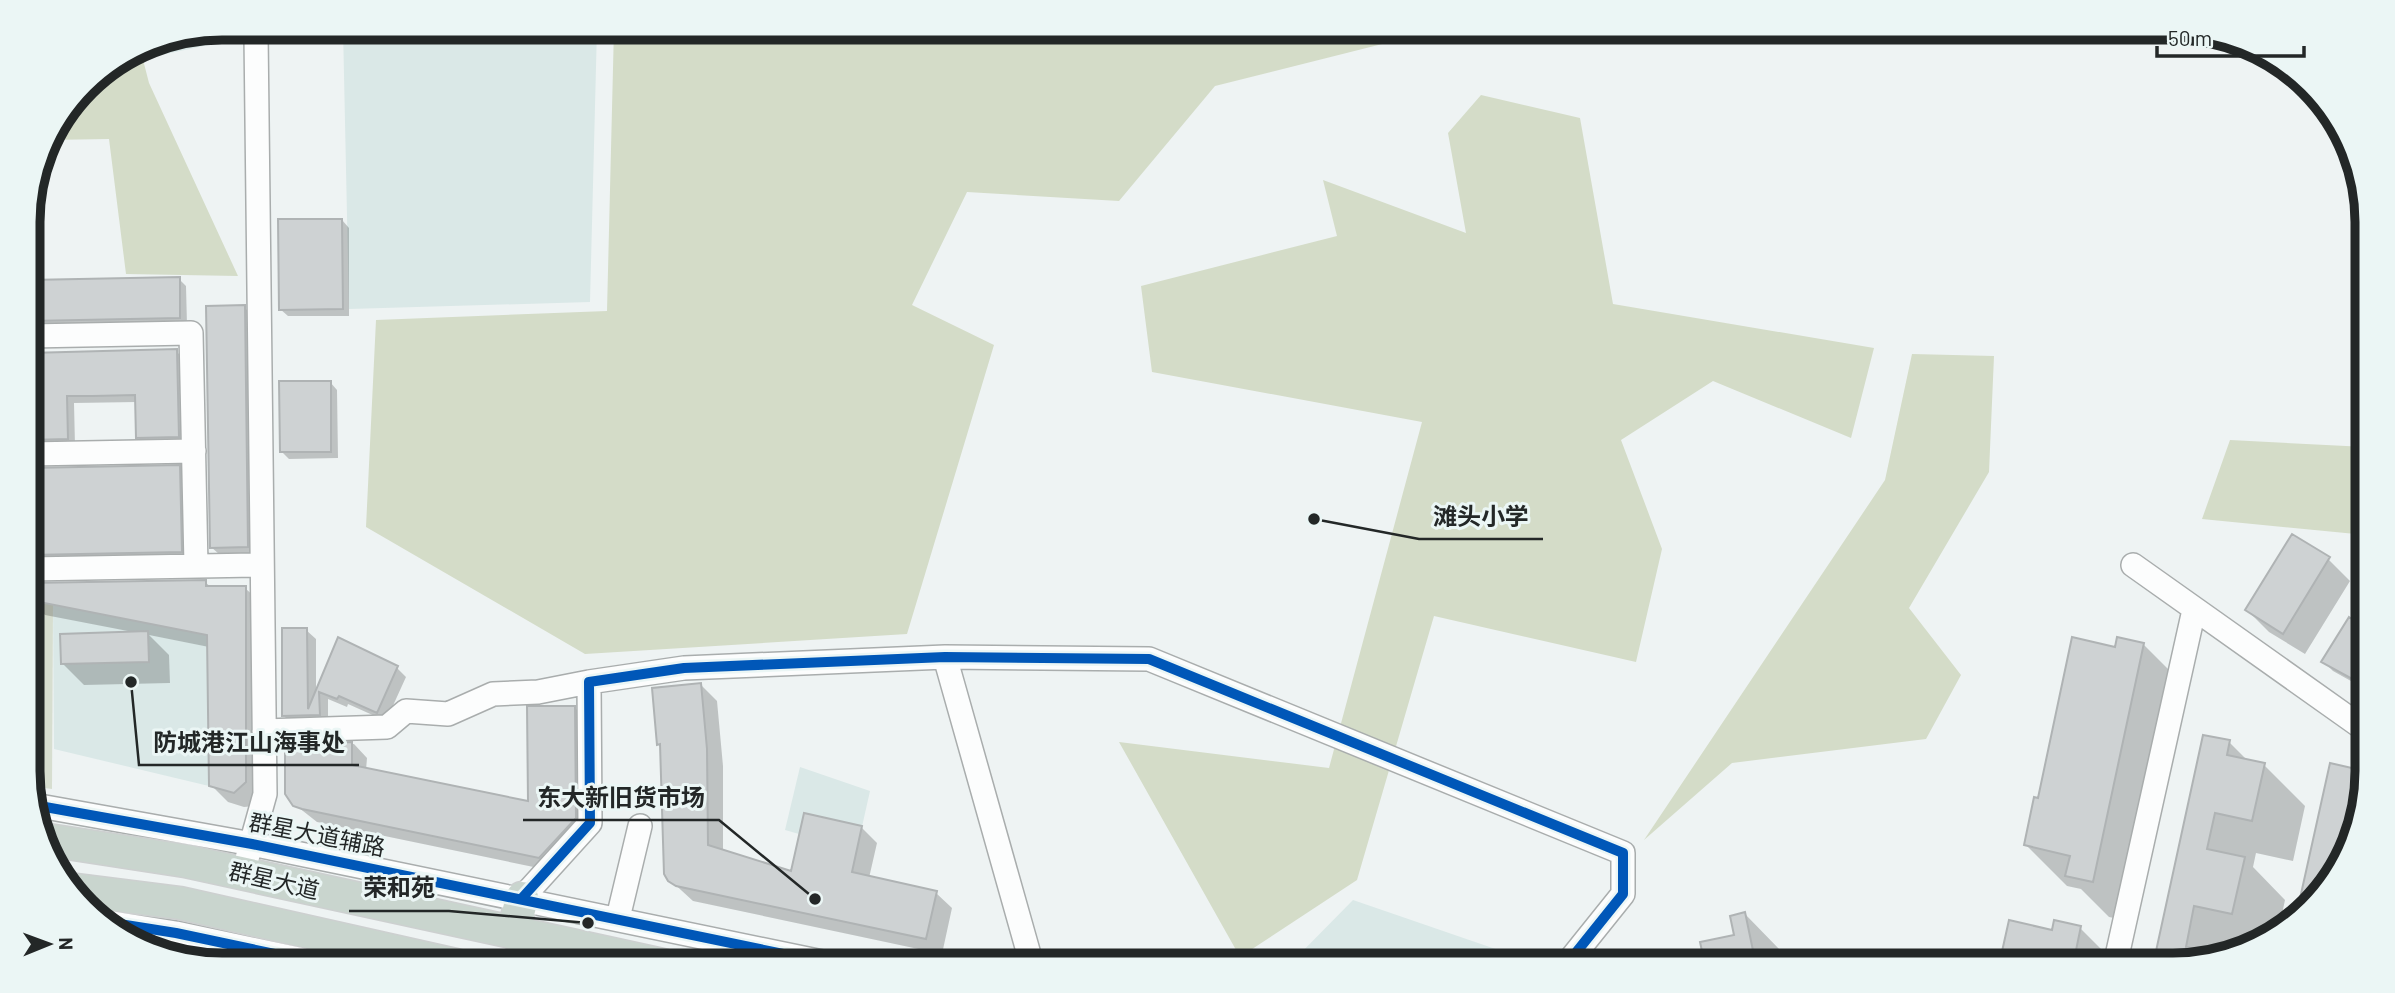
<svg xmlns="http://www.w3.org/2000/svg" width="2395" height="993" viewBox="0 0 2395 993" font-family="Barlow,'Noto Sans SC',sans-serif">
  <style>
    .built { fill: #dae8e7 }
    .green { fill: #d7ded0 }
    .forest { fill: #d4dcc8 }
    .shadow { fill: #0003 }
    .building { fill: #ced2d3; stroke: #afb3b4; stroke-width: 2 }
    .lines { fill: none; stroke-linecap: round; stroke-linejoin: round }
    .minor-casing { stroke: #a9adad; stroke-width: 26 }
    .highway-casing { stroke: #cdd0d0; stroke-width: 35 }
    .minor { stroke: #fcfdfd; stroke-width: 23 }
    .highway { stroke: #c9d5ce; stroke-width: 32 }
    .cycleway-casing { stroke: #ebf6f5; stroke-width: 15 }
    .cycleway { stroke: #0057b8; stroke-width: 10 }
    .labels { text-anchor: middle; stroke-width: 6; stroke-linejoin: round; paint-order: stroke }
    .street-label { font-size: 23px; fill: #232727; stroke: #ebf6f5 }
    .rim { fill: none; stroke: #232727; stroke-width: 9 }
    .leader { fill: none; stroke: #232727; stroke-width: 2.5 }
    .callout-dot { fill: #232727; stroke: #ebf6f5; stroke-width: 2.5 }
    .callout-label { font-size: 24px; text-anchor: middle; font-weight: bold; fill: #232727; stroke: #ebf6f5; stroke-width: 6; stroke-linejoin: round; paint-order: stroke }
  </style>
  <rect width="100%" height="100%" fill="#eef3f3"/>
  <path class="built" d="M223,28H287L133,61L134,52L149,43Z
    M343,28H597L590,302L349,309Z
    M53,605L207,635L209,786L54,749Z
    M800,767L870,791L841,920L783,907L799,834L785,830Z
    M1353,900L1542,965H1289Z"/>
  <path class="green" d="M29,600L53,605L52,789L30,786Z"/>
  <path class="forest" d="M614,28H1429L1426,33L1215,86L1119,201L967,192L912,305L994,345L907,634L585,654L366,527L376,320L607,311Z
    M140,48L149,83L238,276L126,274L109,139L47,140L94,77Z
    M1481,95L1580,118L1613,304L1874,348L1851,438L1713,381L1621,440L1662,549L1636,662L1434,616L1357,880L1240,957L1119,742L1329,768L1422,422L1152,372L1141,286L1337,236L1323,180L1466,233L1448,133Z
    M1912,354L1994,356L1989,472L1909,608L1961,675L1926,739L1732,763L1644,840L1885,480Z
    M2230,440L2366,447V535L2202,519Z"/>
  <path class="shadow" d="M342,220L349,228V316H288L280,309Z
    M179,279L186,286L187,325L29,328V282Z
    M244,307L251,314L255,554H219L211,547Z
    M176,351L183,358L186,444L145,445L138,437L137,402L74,403L75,446L29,450V355Z
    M330,382L337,390L338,458L289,459L282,452Z
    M179,467L186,474L188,559L29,562V470Z
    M2328,559L2350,581L2305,654L2269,632L2247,610Z
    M205,582L212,588H245L262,604L255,806L244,807L228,802L211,785L209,647L149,635L169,655L170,683L84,685L62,663L133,632L45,615L29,599Z
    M306,630L316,639V694L339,639L397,668L406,677L386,721L348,704L347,707L328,699V724L293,725L284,716Z
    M2367,631V690L2333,671L2323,661Z
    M2118,639L2144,645L2185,686L2134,922L2109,917L2081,889L2067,886L2026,845L2040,800Z
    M701,685L717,701L723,766V851L792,874L861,827L877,843L869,878L936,893L952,908L942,954L693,901L670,880L662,747L659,744Z
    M574,707L588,721L589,831L553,871L317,822L289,800L286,746L354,744L367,758L366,770L530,804Z
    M2229,742L2248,761L2264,765L2305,806L2293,861L2256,853L2253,867L2285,900L2278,933L2185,965H2155Z
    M2331,765L2366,774L2352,844L2300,909Z
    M1745,914L1781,951L1784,965H1706L1736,937Z
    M2080,928L2117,965H2001L2053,932Z"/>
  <path class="building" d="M278,219H342L343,309L279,310Z
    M180,277V318L29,321V280Z
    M245,305L248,547L210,548L206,306Z
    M177,349L179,437L136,438L135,395L93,396H67L68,439L29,440V353Z
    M279,381H331V452H280Z
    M180,465L182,552L29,555V468Z
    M2292,534L2330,557L2283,634L2245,610Z
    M206,580V586H246V782L234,793L209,786L207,635L29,600V583Z
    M2349,617L2367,629V687L2321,662Z
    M282,628H307L308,709L338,637L398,666L377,713L339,696L337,699L319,692L320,715L282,716Z
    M148,631L149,662L61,664L60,634Z
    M2072,637L2115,647L2117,637L2144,643L2093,882L2065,876L2070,856L2024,845L2034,797L2038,798Z
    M701,683L707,749L708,845L791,871L804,813L862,826L852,872L937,891L926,939L676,886L668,881L664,874L660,744L657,745L652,688Z
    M527,706H575L576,818L539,858L302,809L293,806L285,794V744L352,742V765L528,801Z
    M2203,735L2230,740L2227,755L2265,763L2252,821L2215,813L2207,849L2245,857L2232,914L2194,906L2186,947L2217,953L2185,965H2153Z
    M2330,763L2365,771L2348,849L2297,912Z
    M1745,912L1756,965H1705L1700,942L1734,935L1730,916Z
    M2009,920L2052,930L2054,920L2081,926L2073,965H1999Z"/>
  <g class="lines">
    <defs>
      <path id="minor" d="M29,336L191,333L196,566
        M29,454L194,451
        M2133,565L2367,731
        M29,569L261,565
        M945,657L1032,965
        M264,731L387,727L406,711L448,714L493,694L538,692L589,682
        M34,805L252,844L837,965
        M243,873L265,794L256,34
        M522,898L590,823L589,682L684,668L945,657L1149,659L1623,853V894L1566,965
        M618,918L640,826
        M113,923L176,933L327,965
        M358,965L364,944
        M2115,965L2194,610"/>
      <path id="highway" d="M48,840L185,861L663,965
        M69,889L180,903L456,965
        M513,933L522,898"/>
    </defs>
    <use href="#minor" class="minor-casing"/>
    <use href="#highway" class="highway-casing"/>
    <use href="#minor" class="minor"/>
    <use href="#highway" class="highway"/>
    <defs>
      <path id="cycleway" d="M34,805L252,844L837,965
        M522,898L590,823L589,682L684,668L945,657L1149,659L1623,853V894L1566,965
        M113,923L176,933L327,965"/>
    </defs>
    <use href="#cycleway" class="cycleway-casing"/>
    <use href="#cycleway" class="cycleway"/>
  </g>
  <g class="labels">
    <g class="street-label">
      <text transform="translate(317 835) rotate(11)" y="8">群星大道辅路</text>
      <text transform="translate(274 881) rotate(13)" y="8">群星大道</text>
    </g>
  </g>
  <path d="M0 0H2395V993H0ZM222 40H2173A182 182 0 0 1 2355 222V771A182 182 0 0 1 2173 953H222A182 182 0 0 1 40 771V222A182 182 0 0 1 222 40Z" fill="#ebf6f5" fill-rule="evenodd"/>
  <path class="rim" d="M222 40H2173A182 182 0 0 1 2355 222V771A182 182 0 0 1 2173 953H222A182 182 0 0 1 40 771V222A182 182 0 0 1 222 40Z"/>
  <path class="leader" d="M1314 519L1419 539H1543M131 682L139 765H359M815 899L719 820H523M588 923L449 911H349"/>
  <g class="callout-dot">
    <circle cx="1314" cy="519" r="7"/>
    <circle cx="131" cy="682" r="7"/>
    <circle cx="815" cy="899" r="7"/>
    <circle cx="588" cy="923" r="7"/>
  </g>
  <g class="callout-label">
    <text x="1481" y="525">滩头小学</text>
    <text x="249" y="751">防城港江山海事处</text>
    <text x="621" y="806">东大新旧货市场</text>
    <text x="399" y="896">荣和苑</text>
  </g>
  <g transform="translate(49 944) rotate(89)" stroke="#ebf6f5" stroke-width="5" paint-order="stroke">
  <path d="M0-5L12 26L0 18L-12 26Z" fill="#232727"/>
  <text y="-10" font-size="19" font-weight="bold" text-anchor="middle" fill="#232727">N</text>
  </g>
  <path d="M2157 46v10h147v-10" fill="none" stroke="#232727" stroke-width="3.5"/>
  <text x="2168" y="46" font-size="21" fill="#232727" stroke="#ebf6f5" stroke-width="5" paint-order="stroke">50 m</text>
</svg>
